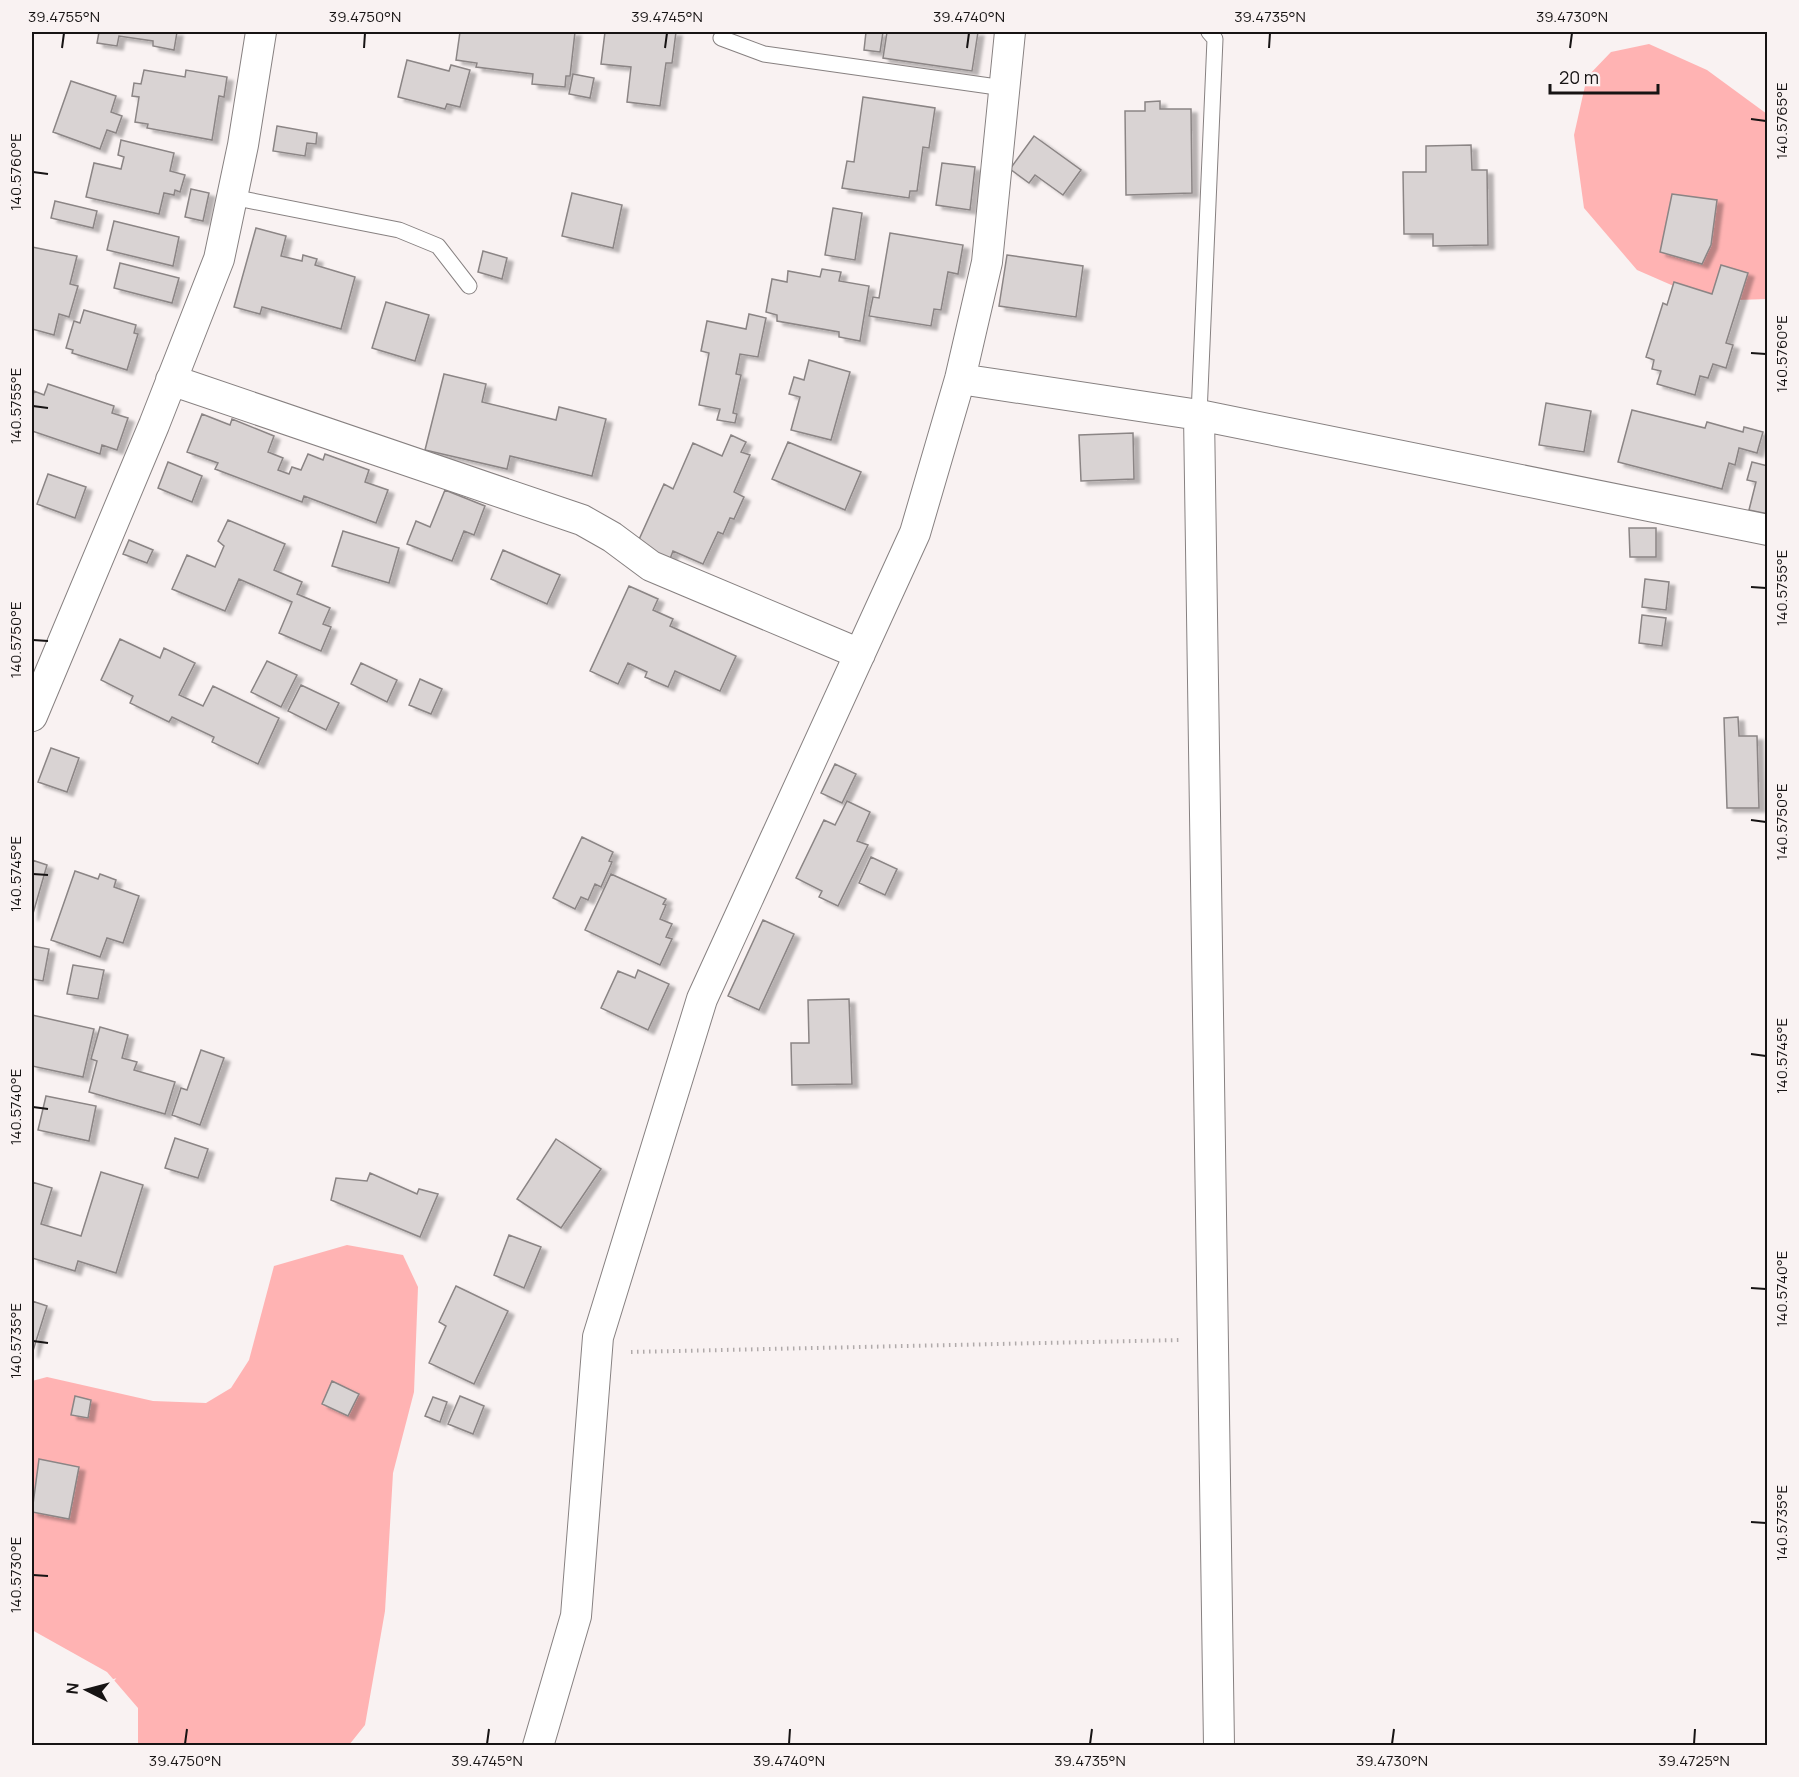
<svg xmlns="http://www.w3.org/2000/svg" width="1799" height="1777" viewBox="0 0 1799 1777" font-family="Manrope,sans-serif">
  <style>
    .green { fill: #ffb3b3 }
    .building { fill: #d9d3d3; stroke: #8b8585; stroke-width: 1.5; filter: url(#shadow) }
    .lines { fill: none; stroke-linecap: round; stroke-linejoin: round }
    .lane-casing { stroke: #878181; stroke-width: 17 }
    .street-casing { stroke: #878181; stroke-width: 32 }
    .path { stroke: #b0aaaa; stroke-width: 4; stroke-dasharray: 1.5 4.5; stroke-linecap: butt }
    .lane { stroke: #fff; stroke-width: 15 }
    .street { stroke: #fff; stroke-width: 30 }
    .ticks { fill: none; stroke: #171414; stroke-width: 2 }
    .neatline { fill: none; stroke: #171414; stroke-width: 2 }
    .ticks-label { font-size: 15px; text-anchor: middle; fill: #171414 }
  </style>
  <defs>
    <filter id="shadow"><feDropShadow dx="6" dy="4" stdDeviation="1.5" flood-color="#0004"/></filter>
  </defs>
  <rect width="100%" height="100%" fill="#f9f2f2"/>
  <path class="green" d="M1649,44L1707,70L1767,114V299L1708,301L1637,270L1584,208L1574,135L1587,77L1611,52Z
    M347,1245L403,1255L418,1287L414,1392L393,1473L385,1611L365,1725L349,1745H138V1708L107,1672L32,1630V1381L47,1377L153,1401L206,1403L231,1388L249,1360L274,1266Z"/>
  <path class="building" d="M99,32H177L174,50L153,46V41L119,36L117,46L97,43Z
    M460,32H575L570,76H566L565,87L532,84L533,74L476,67L477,63L456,60Z
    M605,32H676L672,63H666L660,106L627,102L631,67L601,64Z
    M866,32H883L880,52L864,50Z
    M887,32H978L972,71L883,58Z
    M407,60L449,71L451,65L470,70L460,107L447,104L445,109L398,97Z
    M144,70L185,77L186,70L227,77L224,97L219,96L212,140L147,128L148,124L135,122L139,97L132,96L134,83L141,84Z
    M573,74L594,78L590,98L569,94Z
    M71,81L116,96L111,112L122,116L116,133L107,130L100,149L53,132Z
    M863,97L935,108L929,148L923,147L917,191H910L909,198L842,188L847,161L854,162Z
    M1160,101V109H1191L1192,193L1126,195L1125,111H1145V102Z
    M277,126L317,133L316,144L307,143L305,156L273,151Z
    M1034,136L1081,170L1063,195L1035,175L1029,183L1010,169Z
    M121,140L174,153L170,171L185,175L180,192L175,190L174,195L164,193L159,214L86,197L94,163L121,169L124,157L118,155Z
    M1471,145L1472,170H1487L1488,245L1433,246V234H1404L1403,172H1426V146Z
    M942,163L975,167L970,210L936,205Z
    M191,189L209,193L203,221L185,217Z
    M572,193L622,205L613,248L562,236Z
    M1672,194L1717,200L1711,245L1702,264L1660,252Z
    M55,201L97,211L93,228L51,218Z
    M833,208L862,213L855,260L825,255Z
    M114,221L179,237L173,266L107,250Z
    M256,228L286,236L281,256L302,261L303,255L317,259L315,265L355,277L341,329L262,307L260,314L234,307Z
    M890,233L963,245L958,274L948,272L941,310L934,309L931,326L869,316L873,297L879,298Z
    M32,247L77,256L70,284L78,286L69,317L59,314L54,335L32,329Z
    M483,251L507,258L502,279L478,272Z
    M1007,255L1083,266L1076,317L999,306Z
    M120,263L179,278L172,303L114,288Z
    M1721,265L1748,273L1726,343L1733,345L1726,368L1713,364L1708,378L1700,376L1695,395L1657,384L1661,371L1652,369L1654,360L1646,357L1663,303L1667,305L1674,282L1712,294Z
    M822,269L841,272L839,281L869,286L860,341L839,337V332L777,321V315L766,312L772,279L787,282L788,271L820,277Z
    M386,302L429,315L415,361L372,348Z
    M84,310L136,325L134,333L138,334L127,370L72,353L73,350L66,348L74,321L80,323Z
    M749,314L766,318L758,357L740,354L736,374L741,375L733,413L737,414L735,423L717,420L720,409L699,405L709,353L701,351L707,321L746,329Z
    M809,360L850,372L831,440L791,430L800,397L789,394L794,377L804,380Z
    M444,374L486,384L482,402L556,420L559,407L606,419L592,476L510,456L507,469L425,450Z
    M48,384L114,406L112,413L128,418L117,450L102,445L100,454L32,431V401L34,391L44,395Z
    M1546,403L1591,411L1584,452L1539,445Z
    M1632,410L1705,428L1707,422L1743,432L1744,427L1763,432L1757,453L1739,448L1735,465L1729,463L1722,489L1618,462Z
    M202,414L230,425L232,419L274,436L268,452L283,458L278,470L289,474L292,467L301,470L308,454L323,460L325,454L369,470L365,482L388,490L376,523L304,496L302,502L215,469L218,463L187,452Z
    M1133,433L1134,479L1081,481L1079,435Z
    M731,435L746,442L741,452L750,455L734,492L744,497L734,519L730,518L723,534L718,532L703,564L673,551L670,559L637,544L664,484L673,489L693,443L722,456Z
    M788,442L861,472L845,510L772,479Z
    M168,462L202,476L192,502L158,488Z
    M1752,462L1768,466V514L1749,510L1756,482L1747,480Z
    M48,474L86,487L75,518L37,504Z
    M445,490L485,506L474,535L464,531L452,561L407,544L416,521L430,527Z
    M228,520L285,544L274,570L302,582L297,594L330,608L323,624L331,627L321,651L279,633L292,602L239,579L225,611L172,589L187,555L215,567L224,546L218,541Z
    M1629,528H1656V557H1630Z
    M343,531L399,548L389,583L332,566Z
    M129,540L153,550L147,563L123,554Z
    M503,550L560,575L547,604L491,579Z
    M1645,579L1669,582L1666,610L1642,607Z
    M629,586L658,599L653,610L673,619L670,626L736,656L720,691L675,671L668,687L645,677L647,672L628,663L618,684L590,671Z
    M1642,615L1666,618L1662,646L1639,643Z
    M120,639L160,658L164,648L195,663L179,695L203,706L213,686L279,718L258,764L212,742L214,737L172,717L169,722L130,703L133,696L101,680Z
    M267,661L297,675L281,707L251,692Z
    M361,663L397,680L387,702L351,684Z
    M420,679L442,689L431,714L409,705Z
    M301,685L339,703L326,730L288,711Z
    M1738,717L1739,736H1757L1759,808H1727L1724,718Z
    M51,748L79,758L67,792L38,782Z
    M835,764L856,774L842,803L821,793Z
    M847,801L870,812L857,841L868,845L838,906L819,897L822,891L796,878L824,820L835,825Z
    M582,837L613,852L609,861L612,862L601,887L595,884L588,900L581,897L575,909L553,898Z
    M871,857L897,869L885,895L859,883Z
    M32,860L47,865L32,917Z
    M75,871L98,879L100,874L116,880L114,887L139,896L123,943L107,938L100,957L51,940Z
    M611,874L666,899L663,904L666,905L660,919L672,924L666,937L672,939L660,965L585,930Z
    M763,920L794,934L759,1010L728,996Z
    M32,946L49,949L43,981L32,979Z
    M73,965L104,970L98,999L67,994Z
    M638,970L669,984L648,1030L601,1008L618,971L635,978Z
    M849,999L852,1084L792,1085L791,1043H809L808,1000Z
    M32,1015L94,1029L83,1077L32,1066Z
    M100,1027L128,1035L122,1058L137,1062L134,1070L175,1082L165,1114L89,1092L97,1061L91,1059Z
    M201,1050L224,1058L200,1125L172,1115L181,1088L187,1090Z
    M46,1096L96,1106L89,1141L38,1130Z
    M175,1138L208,1149L198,1178L165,1168Z
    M556,1139L601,1169L561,1228L517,1199Z
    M101,1172L143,1185L116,1273L78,1261L75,1271L32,1258V1182L52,1188L41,1224L81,1236Z
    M370,1173L417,1194L419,1189L438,1194L420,1237L331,1200L336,1178L367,1181Z
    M509,1235L541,1247L524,1288L494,1275Z
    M456,1286L508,1311L474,1384L429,1363L446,1326L439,1322Z
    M32,1301L47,1306L32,1354Z
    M332,1381L359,1394L348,1416L322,1404Z
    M75,1396L91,1400L88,1418L71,1415Z
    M460,1396L484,1406L473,1434L448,1424Z
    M433,1397L447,1402L440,1422L425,1416Z
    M39,1459L79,1467L69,1519L32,1512Z"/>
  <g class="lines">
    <defs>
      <path id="lane" d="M721,38L764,54L1004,88
        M232,197L399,230L438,246L469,286
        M1199,415L1215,39L1209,32"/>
      <path id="street" d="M960,379L1199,415L1768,530
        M171,380L582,520L612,537L651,566L860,654
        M1199,415L1219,1746
        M32,716L154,425L219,259L243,145L261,32
        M538,1746L576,1616L598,1337L702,999L915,533L960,379L987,262L1010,32"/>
    </defs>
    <use href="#lane" class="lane-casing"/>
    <use href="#street" class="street-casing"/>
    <path class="path" d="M631,1352L1181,1340"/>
    <use href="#lane" class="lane"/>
    <use href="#street" class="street"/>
  </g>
  <path class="ticks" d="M62,48L64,33M364,48L365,33M665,48L667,33M967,48L969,33M1269,48L1270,33M1570,48L1572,33M1751,119L1766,121M33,172L48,174M1751,353L1766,354M33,406L48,408M1751,587L1766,588M33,640L48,641M1751,820L1766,822M33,874L48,875M1751,1054L1766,1056M33,1107L48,1109M1751,1288L1766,1289M33,1341L48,1343M1751,1522L1766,1523M33,1575L48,1576M185,1744L187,1729M487,1744L489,1729M789,1744L790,1729M1090,1744L1092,1729M1392,1744L1394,1729M1694,1744L1695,1729"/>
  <rect width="1799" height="1777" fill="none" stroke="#f9f2f2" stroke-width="66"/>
  <g transform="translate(87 1690) rotate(276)" stroke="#f9f2f2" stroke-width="4.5" paint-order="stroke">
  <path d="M0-4.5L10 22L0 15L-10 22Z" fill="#171414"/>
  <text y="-9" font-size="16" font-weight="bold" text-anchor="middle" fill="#171414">N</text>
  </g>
  <path d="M1550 84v9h108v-9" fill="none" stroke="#171414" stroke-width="3"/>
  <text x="1559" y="84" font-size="18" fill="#171414" stroke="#f9f2f2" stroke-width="4.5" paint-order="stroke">20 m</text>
  <rect x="33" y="33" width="1733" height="1711" class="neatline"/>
  <g class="ticks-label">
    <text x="64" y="22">39.4755°N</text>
    <text x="365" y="22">39.4750°N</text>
    <text x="667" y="22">39.4745°N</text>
    <text x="969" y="22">39.4740°N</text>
    <text x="1270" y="22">39.4735°N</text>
    <text x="1572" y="22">39.4730°N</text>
    <text transform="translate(1782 121) rotate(-90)" y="5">140.5765°E</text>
    <text transform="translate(16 172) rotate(-90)" y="5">140.5760°E</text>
    <text transform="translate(1782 354) rotate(-90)" y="5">140.5760°E</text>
    <text transform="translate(16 406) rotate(-90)" y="5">140.5755°E</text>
    <text transform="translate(1782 588) rotate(-90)" y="5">140.5755°E</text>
    <text transform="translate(16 640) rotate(-90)" y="5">140.5750°E</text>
    <text transform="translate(1782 822) rotate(-90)" y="5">140.5750°E</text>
    <text transform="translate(16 874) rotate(-90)" y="5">140.5745°E</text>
    <text transform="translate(1782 1056) rotate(-90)" y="5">140.5745°E</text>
    <text transform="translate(16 1107) rotate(-90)" y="5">140.5740°E</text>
    <text transform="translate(1782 1289) rotate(-90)" y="5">140.5740°E</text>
    <text transform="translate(16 1341) rotate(-90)" y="5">140.5735°E</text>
    <text transform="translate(1782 1523) rotate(-90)" y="5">140.5735°E</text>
    <text transform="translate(16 1575) rotate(-90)" y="5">140.5730°E</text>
    <text x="185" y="1766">39.4750°N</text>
    <text x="487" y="1766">39.4745°N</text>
    <text x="789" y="1766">39.4740°N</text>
    <text x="1090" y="1766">39.4735°N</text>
    <text x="1392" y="1766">39.4730°N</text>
    <text x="1694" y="1766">39.4725°N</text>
  </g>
</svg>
